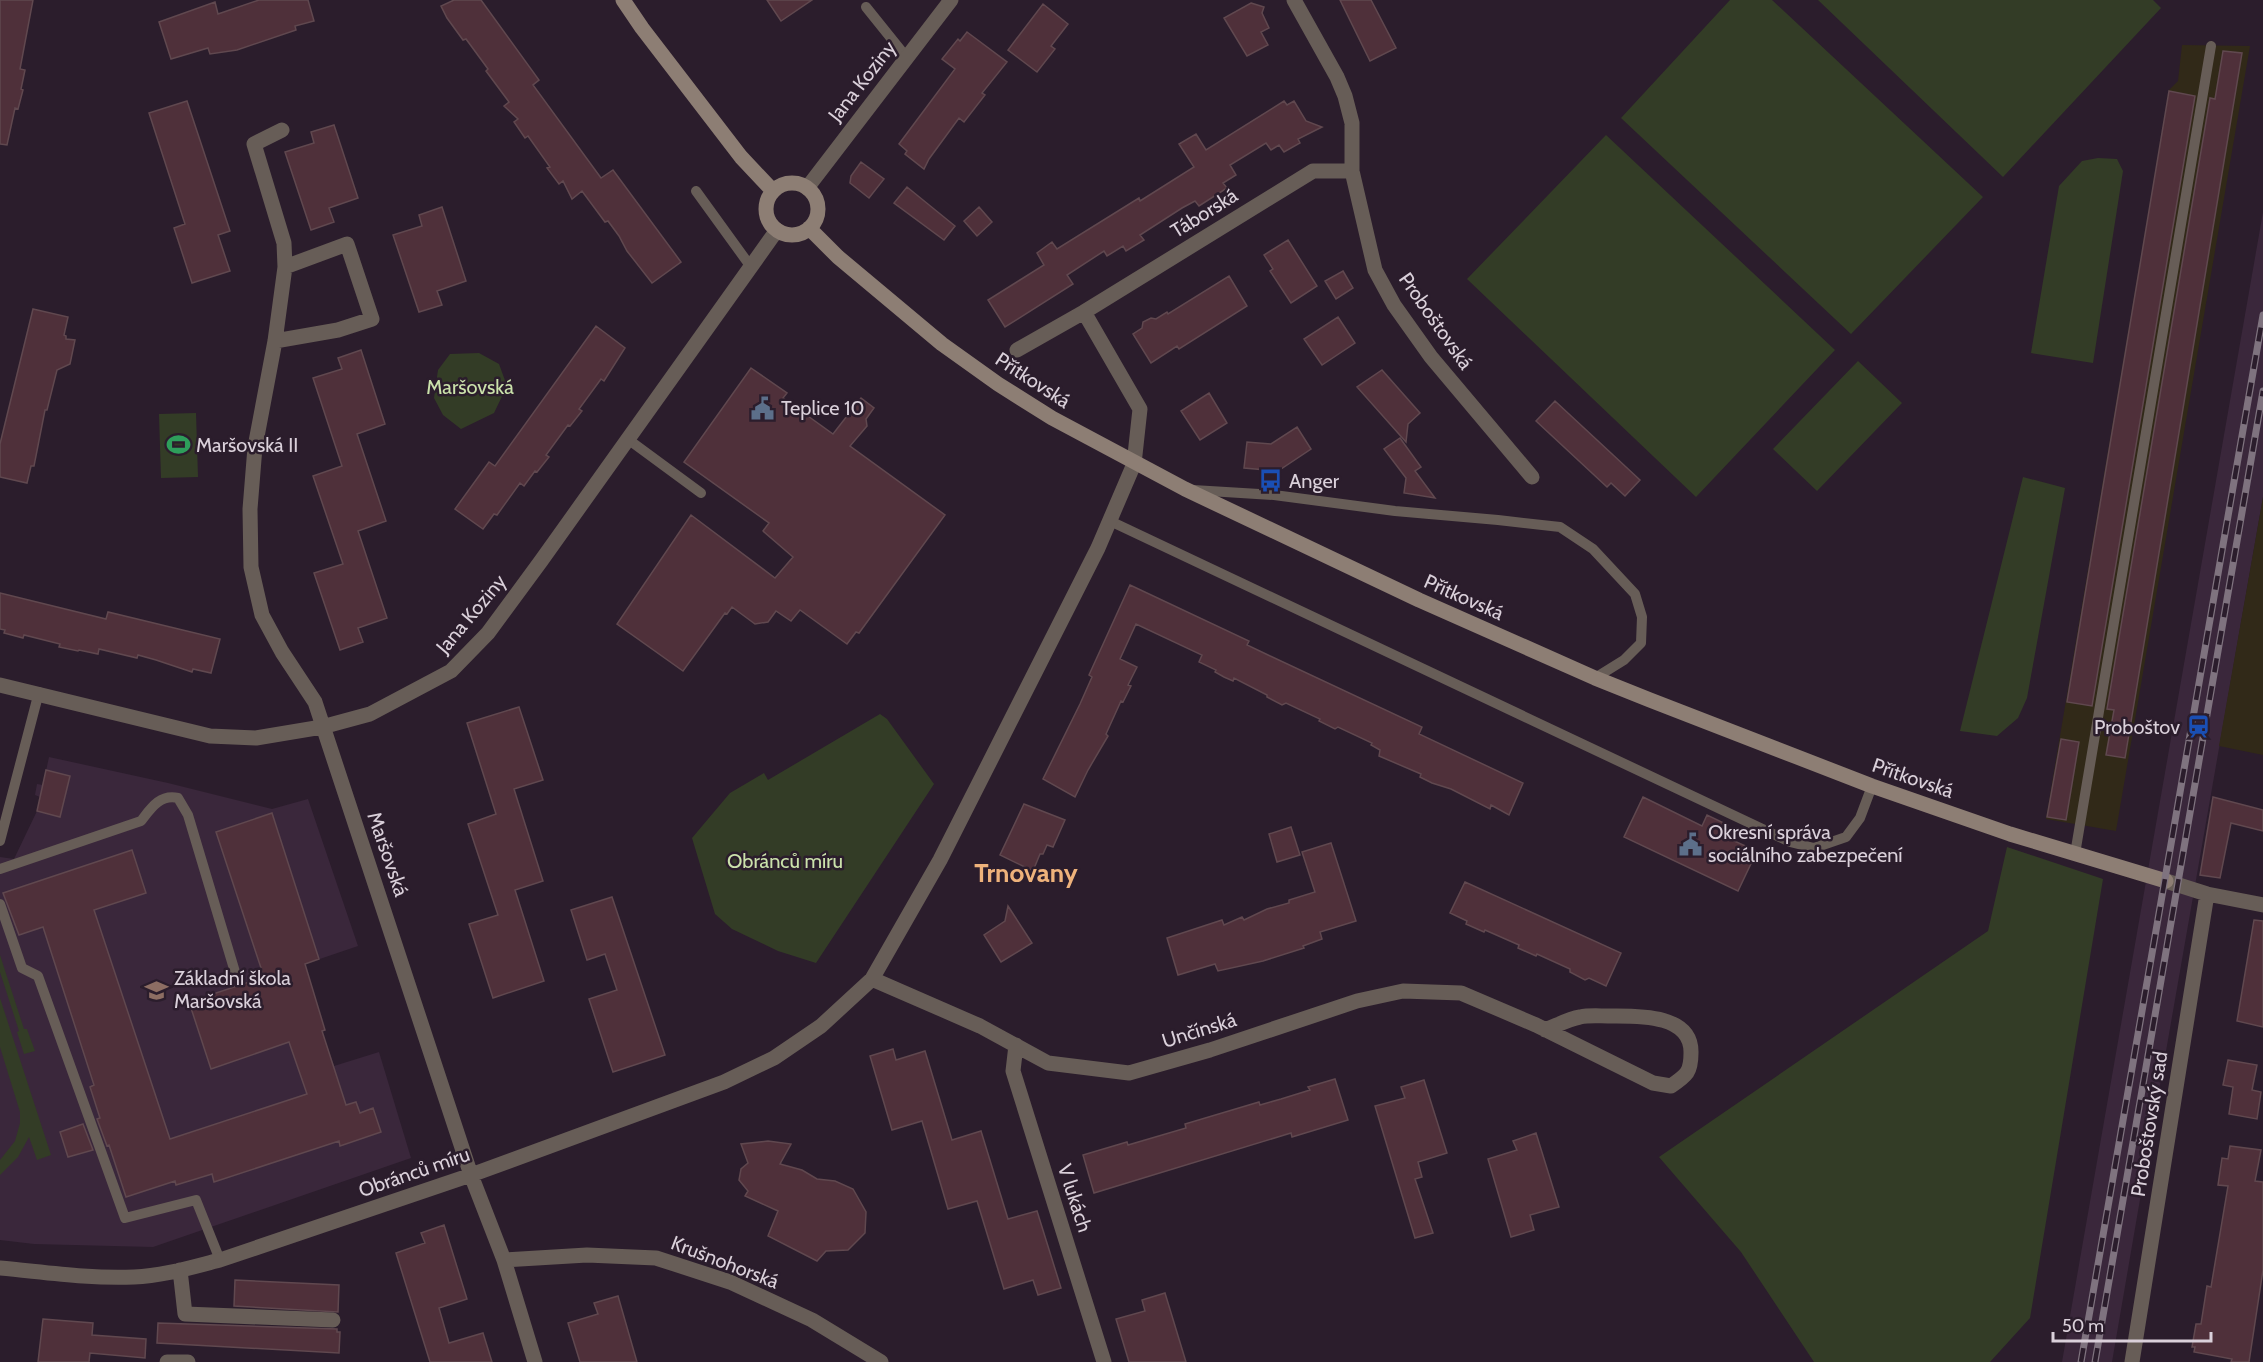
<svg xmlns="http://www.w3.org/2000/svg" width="2263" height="1362" viewBox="0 0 2263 1362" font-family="Cabin,sans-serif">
<rect width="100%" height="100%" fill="#2b1d2c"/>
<path fill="#3a273b" d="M2263,212V497L2138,1211L2112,1362H2062Z
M49,757L168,783L272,809L308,799L358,946L305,964L325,1030L322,1031L334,1066L379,1052L411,1158L153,1247L34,1244L0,1240V857L14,859L37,811L40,797L35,795L37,784L43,785Z"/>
<path fill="#312918" d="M2182,45L2250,46L2116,831L2046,819L2169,90L2178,81Z
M2263,497V755L2219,746Z"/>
<path fill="#333c26" d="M1730,0H1772L1983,197L1851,334L1621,118Z
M1818,0H2153L2161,8L2003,177Z
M1606,135L1835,350L1696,497L1467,279Z
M2098,158L2117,159L2123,171L2093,363L2031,353L2059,186L2082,161Z
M479,353L499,364L507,386L494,413L461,429L443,415L434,398L438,370L450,354Z
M1858,361L1902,403L1817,491L1773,449Z
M196,413L198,477L161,478L159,414Z
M2023,477L2065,488L2027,698L2018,718L1997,736L1960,731Z
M880,714L887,719L934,784L816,963L778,951L732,929L715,914L692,838L730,793L764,773L768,780Z
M2007,847L2103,879L2030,1318L1990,1362H1814L1741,1252L1659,1157L1988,931Z
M0,955L24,1029H27L35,1051L24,1054L17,1032L19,1031L0,972Z
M0,998L51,1155L37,1160L29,1137L18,1157L0,1175V1160L15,1141L20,1123V1112L0,1047Z"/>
<path fill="#4f303a" stroke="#60484f" stroke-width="1.5" d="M0,0H33L20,69L25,70L21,89L23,90L18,109L15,108L7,145L0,144Z
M259,0H308L314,21L295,26L296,30L237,50L210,54L208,48L171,59L159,22L215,2L218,14Z
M454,0H481L539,80L533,85L601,178L613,170L681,262L652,283L627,251L619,236L608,221L605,222L582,191L572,199L563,181L559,184L547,168L550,167L528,136L525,138L514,122L518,119L504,106L509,102L486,71L488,69L466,39L463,40L447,18L441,6Z
M767,0H812L781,21Z
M1340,0H1371L1396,48L1370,61Z
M1251,3L1264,7L1262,13L1269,28L1261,32L1268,45L1247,56L1224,18Z
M1043,4L1068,24L1051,46L1055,49L1037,72L1008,50Z
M967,32L1007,62L982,93L985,95L964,122L959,118L929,159L924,169L905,154L907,151L899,144L955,69L942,59L958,39L960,41Z
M2223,51L2242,53L2125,758L2106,755L2114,710L2107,709L2210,98L2215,99Z
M2169,91L2195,96L2092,706L2067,702Z
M187,101L230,231L218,235L230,271L192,283L174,228L185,224L149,113Z
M1284,101L1287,105L1294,101L1306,121L1322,127L1298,139L1300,143L1284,152L1279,145L1271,150L1266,143L1230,165L1236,175L1223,183L1227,188L1199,206L1195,201L1182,208L1140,235L1144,240L1126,251L1123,246L1107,256L1104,251L1067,275L1073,284L1005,327L988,300L1044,265L1037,253L1052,242L1057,249L1139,198L1140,201L1194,167L1179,144L1196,134L1206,150Z
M334,125L358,198L329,208L334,222L311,230L285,152L314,143L311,132Z
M861,162L884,179L869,198L850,183L851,176Z
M907,187L955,226L944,240L894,203Z
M442,207L466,281L437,291L442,305L419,312L393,235L422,226L419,215Z
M979,207L992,222L977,236L964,221Z
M1288,240L1317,286L1291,303L1270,271L1273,269L1264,255Z
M1343,271L1353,288L1336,299L1325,281Z
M1229,276L1247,306L1179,349L1177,346L1151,363L1133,334L1142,328L1143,322L1151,318L1156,319L1167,312L1168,314Z
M33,309L68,317L64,335L66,336V339L75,340L70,364L57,370L47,410H45L34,466H31L27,483L0,477V444Z
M1338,317L1355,343L1322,365L1304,339Z
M596,326L625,348L604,381L601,379L579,409L582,411L570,426L568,425L546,455L549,457L537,472L535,471L524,486L520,483L497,515L494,514L483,529L455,509L489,462L495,466Z
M361,350L385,424L357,434L386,521L358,531L387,618L358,628L363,642L340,650L314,573L343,564L313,476L342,466L313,378L342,369L338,358Z
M751,368L787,393L783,398L833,434L861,398L874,408L866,419L867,426L850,446L945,515L859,633L856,632L847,644L800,610L791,621L776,611L768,622L755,624L732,607L727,614L725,613L683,671L617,624L691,515L775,578L793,557L763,531L769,523L684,462Z
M1382,370L1420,413L1408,424L1406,442L1357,387Z
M1209,393L1227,423L1200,440L1181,411Z
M1555,401L1640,480L1625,496L1611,483L1607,487L1536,421Z
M1297,427L1311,449L1278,471L1244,468L1247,442L1271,444Z
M1400,438L1421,467L1415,471L1435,498L1404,493L1406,478L1384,449Z
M1130,585L1249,641L1247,645L1266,654L1422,727L1419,734L1523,783L1509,815L1491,805L1490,809L1451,789L1432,783L1420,777L1421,774L1379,756L1380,750L1371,745L1372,743L1338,727L1335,729L1319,721L1320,719L1286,703L1282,705L1267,697V695L1234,678L1233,681L1224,677L1215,672L1216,670L1199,662L1202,655L1136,624L1120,659L1137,667L1128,685L1131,686L1123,702L1121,701L1106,734L1108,736L1088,770L1075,797L1043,779L1080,704L1092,677L1089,675Z
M0,593L106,619L108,612L220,639L211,673L193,669L192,672L156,660L138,655L137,658L99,649L98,654L79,650L78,651L59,647L60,644L24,635L23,638L4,633L5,630L0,629Z
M519,707L543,780L514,789L543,881L515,890L544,981L493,998L469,924L498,915L468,824L496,814L467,723Z
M2061,739L2079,742L2066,820L2047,817Z
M46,770L70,776L60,817L37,811Z
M1643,797L1702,826L1707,815L1728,825L1723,836L1757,851L1738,891L1624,837Z
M2213,797L2263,810V831L2231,823L2220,878L2200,875Z
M1024,804L1065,820L1053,847L1047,845L1043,854H1040L1033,871L1000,855Z
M272,813L319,959L305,964L325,1030L322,1031L346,1105L356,1102L360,1113L373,1108L381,1132L340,1146L339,1141L214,1182L212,1174L176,1185L175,1181L126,1197L109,1145L107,1146L97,1119L100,1118L90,1087L94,1085L43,927L19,935L3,893L132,850L146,893L94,910L170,1139L307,1094L289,1042L211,1069L189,1002L264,977L216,832Z
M1291,827L1300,855L1277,862L1269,834Z
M1331,843L1356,921L1320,932L1322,939L1303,946L1304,948L1263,961L1218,971L1215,964L1178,975L1167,938L1222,920L1224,925L1242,917L1244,920L1267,909L1289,903V900L1315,892L1302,852Z
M1465,882L1621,953L1606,986L1589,978L1585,980L1570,972V969L1537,954L1536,956L1518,948L1519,945L1485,930L1484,932L1466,924L1467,921L1450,913Z
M612,897L665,1055L613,1072L589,999L617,990L605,954L587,960L571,910Z
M1008,906L1032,943L1001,962L984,935L1005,921Z
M2254,920L2263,921V1027L2237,1021Z
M893,1049L896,1060L925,1051L952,1140L981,1131L1008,1219L1037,1211L1061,1288L1038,1295L1033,1280L1004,1289L977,1201L948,1209L922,1121L892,1130L870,1056Z
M2228,1060L2257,1065L2252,1090L2261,1092L2257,1119L2229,1114L2233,1087L2223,1085Z
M1335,1079L1348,1120L1292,1137L1291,1133L1094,1193L1083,1155L1127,1142L1128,1145L1186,1128L1185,1124L1259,1102L1260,1105L1281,1099L1310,1090L1308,1087Z
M1424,1080L1447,1153L1418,1162L1422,1177L1415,1179L1433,1233L1415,1238L1375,1106L1405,1098L1401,1087Z
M83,1124L93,1150L68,1157L60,1132Z
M1536,1133L1559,1207L1530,1215L1534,1230L1511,1237L1488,1159L1517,1150L1513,1141Z
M768,1141L791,1144L780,1164L802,1170L817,1179L835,1181L853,1189L866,1212L865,1233L848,1250L826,1251L817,1261L768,1236L778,1211L745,1196L748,1191L739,1180L741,1169L748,1163L741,1144Z
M2230,1146L2261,1150L2255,1181L2263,1182V1270L2249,1362H2231L2232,1359L2194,1352L2195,1347H2192L2196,1324H2201L2207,1286L2211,1287L2228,1186L2218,1185L2222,1158L2228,1159Z
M444,1225L467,1299L439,1308L449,1343L483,1333L492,1362H430L396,1253L425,1243L421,1233Z
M235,1280L339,1285L338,1312L234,1306Z
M1165,1293L1186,1362H1129L1116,1319L1145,1311L1142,1300Z
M618,1296L637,1362H580L568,1323L598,1314L594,1303Z
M43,1319L93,1323L92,1335L146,1339L145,1358L90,1353L89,1362H38Z
M158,1323L337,1329V1332H340L339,1353L157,1343Z"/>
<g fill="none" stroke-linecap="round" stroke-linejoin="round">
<path stroke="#675d57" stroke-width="10" d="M866,7L907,58
M696,191L751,267
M629,440L701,493
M1193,490L1274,495L1395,511L1498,520L1560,527L1593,549L1635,594L1642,617L1641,643L1624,660L1595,678
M1110,521L1790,842L1814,848L1846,837L1860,818L1872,786
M0,841L39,692
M2075,854L2211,46
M0,869L141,821C151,808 160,794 178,798L188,815L235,972
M0,904L22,968L38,976L125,1218L196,1200L220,1260"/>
<path stroke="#675d57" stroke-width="15" d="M1294,0L1337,77L1345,96L1352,123V171L1375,270L1394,305L1431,357L1532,477
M282,130L254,144L284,243L285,267L275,341L255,447L250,509L251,567L262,615L282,652L315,702L471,1175L504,1260L535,1362
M807,188L951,0
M275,341L338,330L372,319L347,244L285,267
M1017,350L1084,312
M0,685L210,736L256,738L322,727L370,714L451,671L488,633L541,561L777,230
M2166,881L2207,894L2263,905
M872,979L980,1026L1048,1063L1129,1073L1210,1050L1357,1001L1403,991L1461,993L1536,1025L1653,1083L1671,1086C1687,1075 1691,1072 1691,1053C1692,1013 1635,1016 1608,1016C1599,1016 1589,1015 1580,1017C1568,1019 1556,1026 1545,1030
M1016,1045L1013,1071L1104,1362
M504,1260L587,1255L656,1258L730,1282L812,1320L881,1362
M0,1268C44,1272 89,1279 134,1277C163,1276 192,1267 220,1260L471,1175L724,1082L774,1058L821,1026L872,979L940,860L1098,548L1134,464L1140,409L1084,312L1313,171H1352
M180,1270L185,1314L333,1320
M167,1362H188
M2132,1362L2207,894"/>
<path stroke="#8d7e74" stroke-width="15" d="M623,0L642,28L741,157L773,191
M766 209a26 26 0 1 1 52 0a26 26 0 1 1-52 0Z
M809,228L838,257L942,344L998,384L1052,418L1185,489L1419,600L1595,678L1650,700L1872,786L2010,834L2166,881"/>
<defs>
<path id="rail" d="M2081,1362L2263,315
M2095,1362L2263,391"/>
</defs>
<use href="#rail" stroke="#7f737f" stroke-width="7"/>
<use href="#rail" stroke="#2b1d2c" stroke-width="4.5" stroke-dasharray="14" stroke-linecap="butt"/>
</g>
<defs>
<symbol id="civic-bare" viewBox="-9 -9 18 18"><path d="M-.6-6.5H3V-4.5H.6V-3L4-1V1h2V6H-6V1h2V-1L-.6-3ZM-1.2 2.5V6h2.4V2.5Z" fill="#5c6f8a" stroke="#2b1d2c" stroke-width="2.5" paint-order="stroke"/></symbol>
<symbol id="stadium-bare" viewBox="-9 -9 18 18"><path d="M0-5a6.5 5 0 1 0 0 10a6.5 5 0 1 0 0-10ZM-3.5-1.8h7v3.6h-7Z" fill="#2e9e5b" stroke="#2b1d2c" stroke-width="2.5" paint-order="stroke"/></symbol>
<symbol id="bus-bare" viewBox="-9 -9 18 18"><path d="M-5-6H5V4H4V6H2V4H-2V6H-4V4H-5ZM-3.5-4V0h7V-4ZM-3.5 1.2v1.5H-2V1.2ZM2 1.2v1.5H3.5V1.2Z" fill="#1a4fb4" stroke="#2b1d2c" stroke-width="2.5" paint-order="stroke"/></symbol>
<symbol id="station-bare" viewBox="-9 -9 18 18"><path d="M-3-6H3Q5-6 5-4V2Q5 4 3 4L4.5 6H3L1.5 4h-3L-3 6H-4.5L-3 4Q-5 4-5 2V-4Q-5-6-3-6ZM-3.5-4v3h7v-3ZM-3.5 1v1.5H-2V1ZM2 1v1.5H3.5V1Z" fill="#1a4fb4" stroke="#2b1d2c" stroke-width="2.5" paint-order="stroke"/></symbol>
<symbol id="school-bare" viewBox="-9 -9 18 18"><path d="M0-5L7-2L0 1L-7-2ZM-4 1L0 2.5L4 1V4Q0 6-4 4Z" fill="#8d6e63" stroke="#2b1d2c" stroke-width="2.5" paint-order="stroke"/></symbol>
</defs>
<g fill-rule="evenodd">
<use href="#civic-bare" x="746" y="392" width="33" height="33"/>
<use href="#stadium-bare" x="162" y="428" width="33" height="33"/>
<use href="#bus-bare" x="1254" y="464" width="33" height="33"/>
<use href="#station-bare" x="2182" y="710" width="33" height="33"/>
<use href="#civic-bare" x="1674" y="828" width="33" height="33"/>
<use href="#school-bare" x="140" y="974" width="33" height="33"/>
</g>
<g text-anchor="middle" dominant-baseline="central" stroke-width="5" stroke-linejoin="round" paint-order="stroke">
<g font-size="20" fill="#dad0da" stroke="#2b1d2c">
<text transform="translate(862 81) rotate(-52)">Jana Koziny</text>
<text transform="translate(1204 213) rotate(-32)">Táborská</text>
<text transform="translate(1436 321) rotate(55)">Proboštovská</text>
<text transform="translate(1033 380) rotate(33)">Přítkovská</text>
<text transform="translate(1464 597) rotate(24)">Přítkovská</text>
<text transform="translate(471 614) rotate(-50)">Jana Koziny</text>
<text transform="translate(1913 778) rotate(19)">Přítkovská</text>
<text transform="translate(388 854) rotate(71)">Maršovská</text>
<text transform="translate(1199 1030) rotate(-17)">Unčínská</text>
<text transform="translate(2149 1124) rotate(-81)">Proboštovský sad</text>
<text transform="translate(414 1172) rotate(-19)">Obránců míru</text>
<text transform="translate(1075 1198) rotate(72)">V lukách</text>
<text transform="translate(725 1262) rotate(21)">Krušnohorská</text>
</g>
<g font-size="20" fill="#cbe2ab" stroke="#2b1d2c">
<text x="470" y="387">Maršovská</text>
<text x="785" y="861">Obránců míru</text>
</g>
<g font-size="20" fill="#dad0da" stroke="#2b1d2c" text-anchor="start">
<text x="781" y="408">Teplice 10</text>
<text x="196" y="445">Maršovská II</text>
<text x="1289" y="481">Anger</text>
<text x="2180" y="727" text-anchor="end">Proboštov</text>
<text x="1708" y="832">Okresní správa<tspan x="1708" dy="23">sociálního zabezpečení</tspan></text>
<text x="174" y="978">Základní škola<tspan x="174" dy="23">Maršovská</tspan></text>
</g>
<g font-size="26" font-weight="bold" fill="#eeb27b" stroke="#2b1d2c">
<text x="1026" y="873">Trnovany</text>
</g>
</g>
<path d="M2053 1332v9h158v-9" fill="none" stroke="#dad0da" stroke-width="3"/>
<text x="2062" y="1332" font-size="18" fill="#dad0da" stroke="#2b1d2c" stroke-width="4.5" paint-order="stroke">50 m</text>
</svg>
